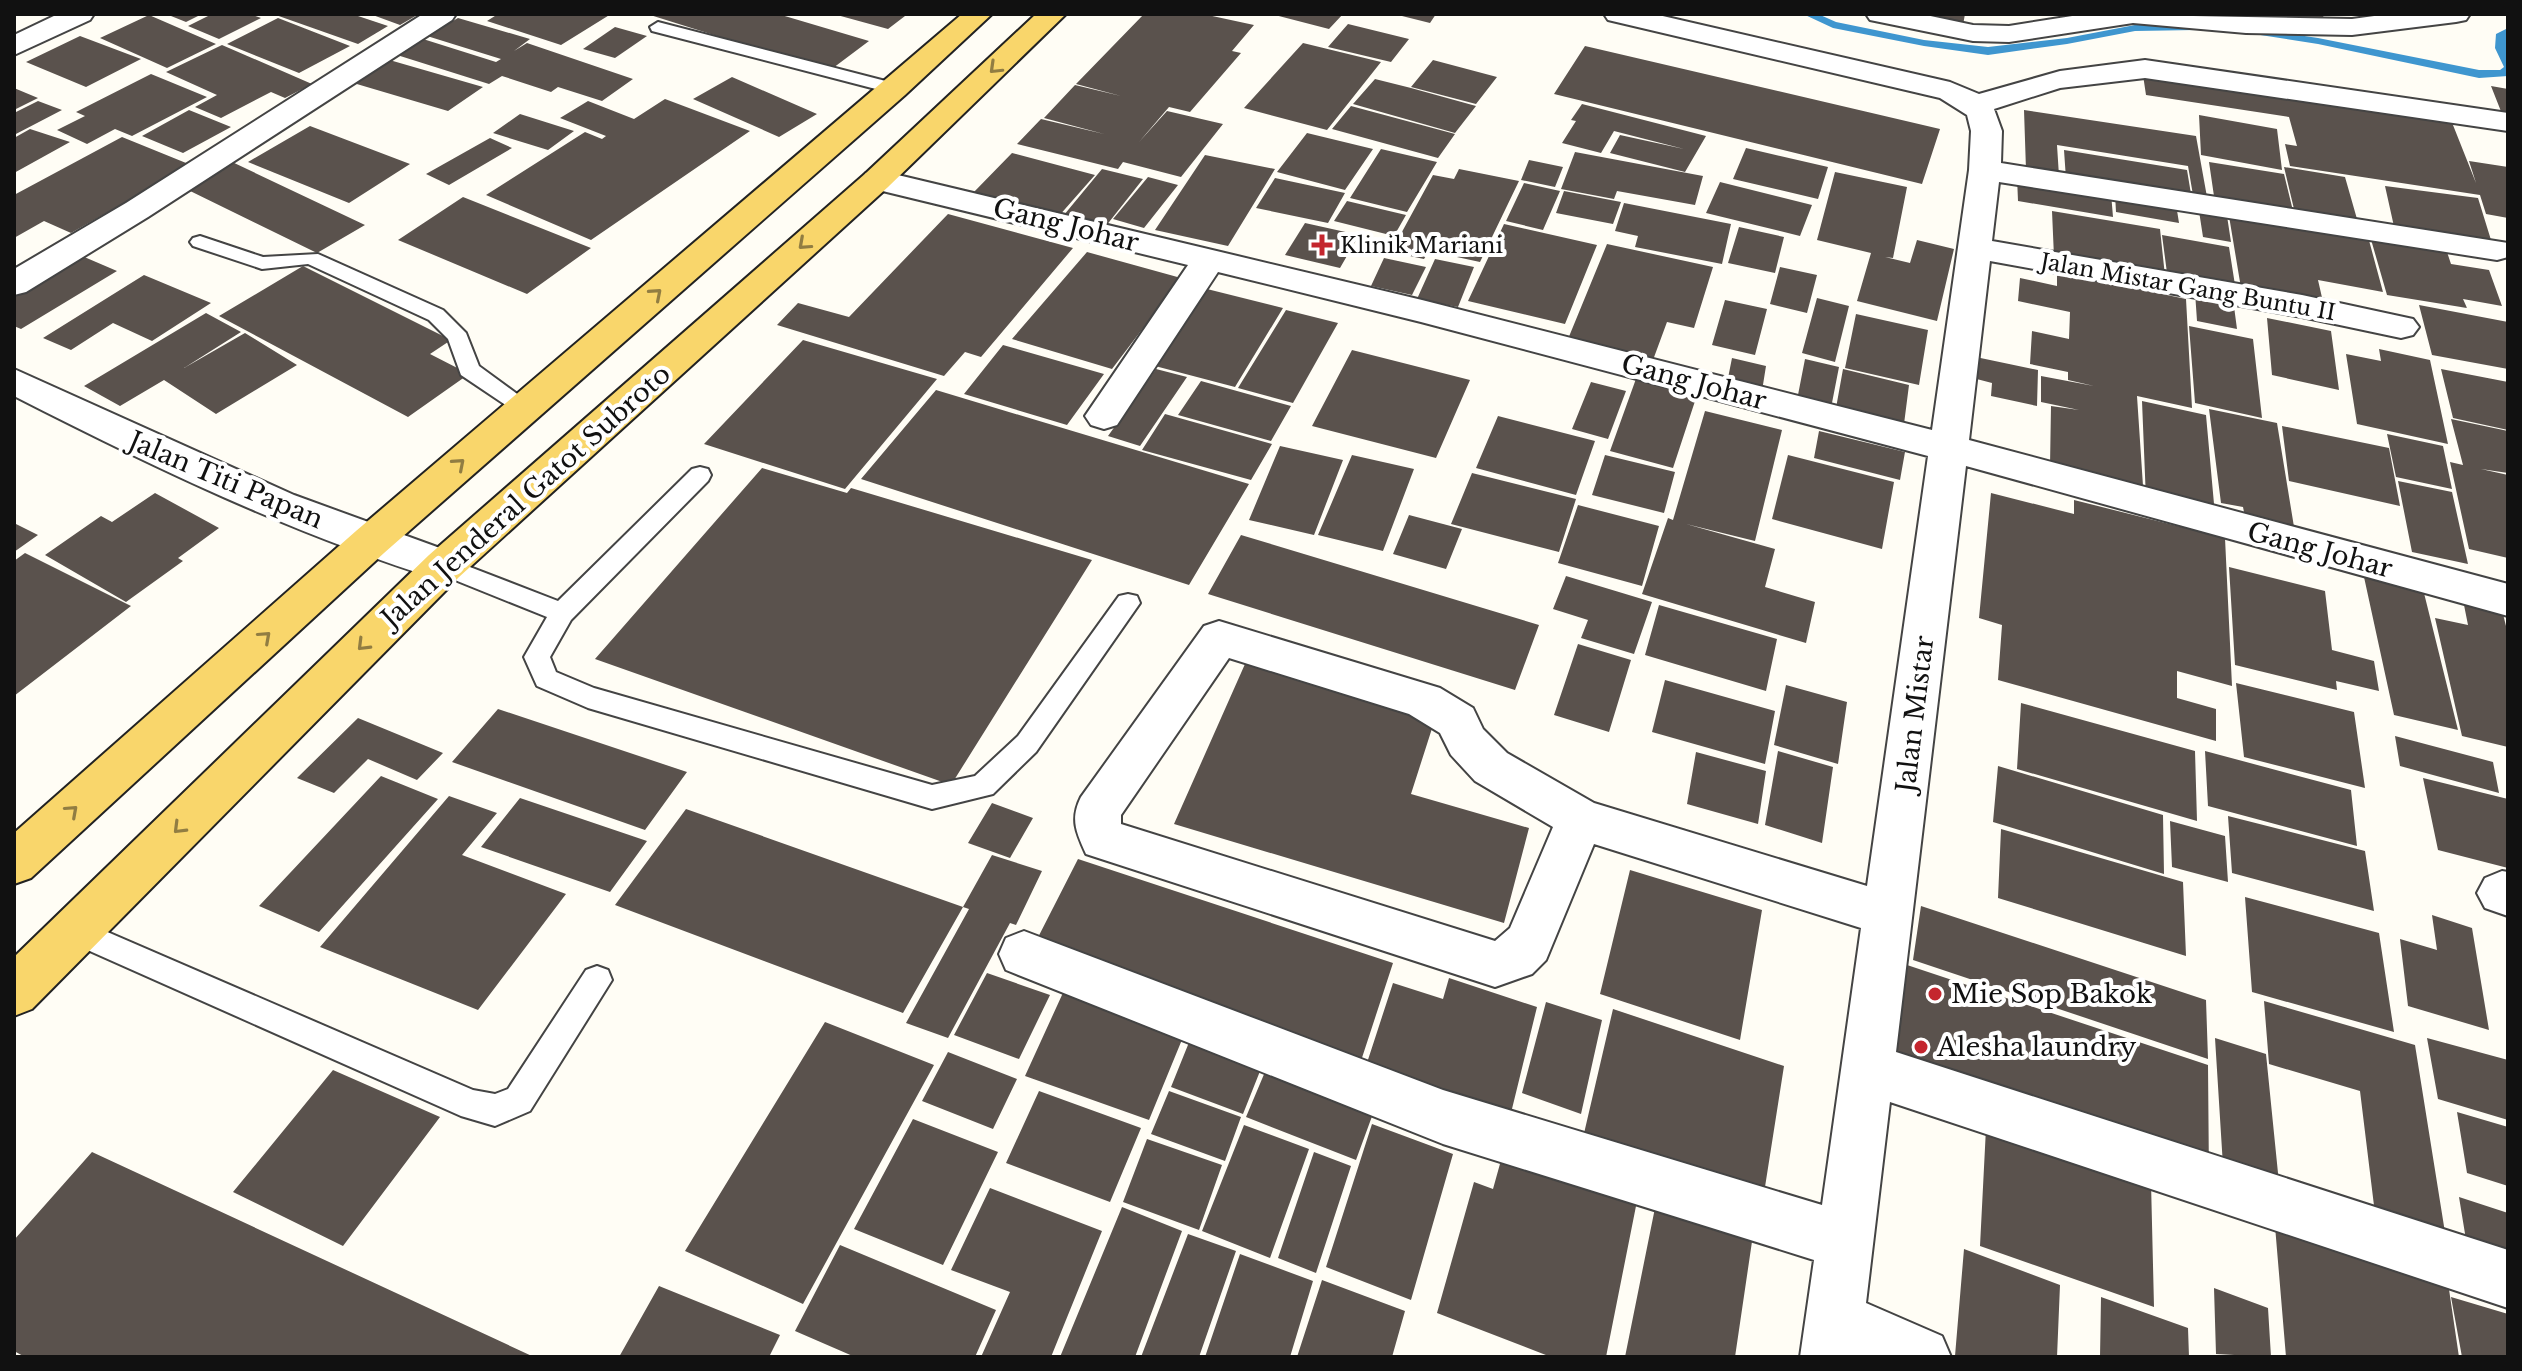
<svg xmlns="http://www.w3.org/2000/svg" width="2522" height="1371" viewBox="0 0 2522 1371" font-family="'Libre Baskerville',serif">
<rect width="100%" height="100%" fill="#fffdf5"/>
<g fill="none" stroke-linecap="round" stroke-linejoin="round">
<path fill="#3f96cf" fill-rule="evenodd" d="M1803,14H1818L1836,22L1924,40L1988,47L2067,38L2135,25L2196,24L2202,27L2196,30L2135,31L2067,44L1988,55L1924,46L1833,28Z
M2245,27L2318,38L2479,70H2500L2504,67L2495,48L2496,34L2508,28V76L2479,78L2318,44L2241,32L2239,30Z"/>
</g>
<path fill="#5a524d" d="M166,14H202L186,22Z
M212,14H250L261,18L219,39L188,26Z
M273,14H352L388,26L358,44Z
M370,14H419L400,25Z
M498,14H611L561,45L487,21Z
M647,14H778L869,41L829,71Z
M898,14L905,16L888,29L837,15Z
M1144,14H1203L1254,25L1232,51L1241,53L1190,112L1169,107L1139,142L1167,111L1223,124L1181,177L1123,162L1118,169L1017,144L1041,119L1104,134L1044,118L1075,85L1121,96L1076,84Z
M1271,14H1343L1329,29Z
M1394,14H1436L1430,23Z
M1910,14H1965L1963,25Z
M2288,14L2323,15L2325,25L2288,19Z
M149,15L216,44L167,68L100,38Z
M278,18L350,46L299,73L227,44Z
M458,18L530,39L514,51L527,43L633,79L602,101L558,87L551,92L502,76L489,84L397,55L423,39L496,62L501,59L427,36Z
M1348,24L1409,39L1391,62L1328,47Z
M615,27L647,36L615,58L583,49Z
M80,36L141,59L86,87L26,62Z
M1303,43L1381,62L1327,130L1244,108Z
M222,45L312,84L285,98L271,92L221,118L195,107L217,95L166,72Z
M1585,46L1940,129L1922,184L1554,94Z
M386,59L483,87L448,111L350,82Z
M1433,60L1497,77L1476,104L1411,87Z
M151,74L207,97L132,136L115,129L87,144L57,130L85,116L76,112Z
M2143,75L2451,120L2476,183L2469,161L2508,167V218L2486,214L2480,195L2290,166L2285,144L2297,146L2289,117L2146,95Z
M732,77L817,114L779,137L693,99Z
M1375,79L1411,88L1476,106L1455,133L1353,104Z
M2491,86L2508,89V120L2504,119Z
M14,88L38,98L14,110Z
M665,99L750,131L591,240L486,195L585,132L602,139L606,136L560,118L588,101L634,119Z
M38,101L62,110L14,135V113Z
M1582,104L1706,136L1685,172L1610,153L1620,135L1684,149L1614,131L1601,153L1562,143L1576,121L1571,120Z
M1351,106L1455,134L1438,158L1332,129Z
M189,110L231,127L183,153L142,136Z
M2024,110L2196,136L2207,197L2193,195L2188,166L2057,145L2059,176L2026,170Z
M520,114L574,131L548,150L493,133Z
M2199,115L2277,129L2282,170L2201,155Z
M310,126L410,164L349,203L248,162Z
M30,129L70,142L14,173V138Z
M1307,133L1373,149L1345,190L1277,172Z
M122,137L191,165L71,233L44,221L14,238V195Z
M490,138L512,148L449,185L426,174Z
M1746,148L1828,167L1818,199L1733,179Z
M1381,149L1437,162L1407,212L1350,198Z
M2064,150L2187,170L2192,200L2066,179Z
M1575,152L1703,176L1695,205L1617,191L1614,199L1561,189Z
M1012,153L1095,175L1058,217L973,193Z
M1205,155L1275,169L1228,246L1155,230Z
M1529,160L1563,167L1555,187L1521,180Z
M230,161L365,225L317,253L182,187Z
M2209,162L2284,174L2294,215L2215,203Z
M2284,167L2345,177L2357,219L2294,209Z
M1102,169L1143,179L1102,231L1059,221Z
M1459,169L1519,181L1480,262L1429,251L1424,259L1391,252L1433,175L1454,179Z
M1835,172L1907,187L1893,258L1885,257L1910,263L1917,240L1954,249L1937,321L1857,301L1871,253L1817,240Z
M1148,177L1178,185L1144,228L1113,219Z
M2017,177L2111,193L2113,217L2018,201Z
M1275,178L1345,193L1328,223L1256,208Z
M1720,182L1812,205L1800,236L1706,213Z
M1524,183L1560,191L1543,230L1506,221Z
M2385,186L2478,198L2491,240L2447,232L2449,241L2395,231Z
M1564,191L1621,202L1613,224L1556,213Z
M2115,194L2176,204L2179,223L2116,212Z
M463,197L591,248L527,294L398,240Z
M1347,201L1406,215L1394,236L1334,221Z
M1624,203L1731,224L1722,264L1635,247L1638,236L1615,231Z
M2052,211L2160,229L2165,276L2054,257Z
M2199,211L2227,216L2231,242L2203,237Z
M948,214L1073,248L981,357L965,352L944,376L777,325L798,303L849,317Z
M2229,216L2367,233L2383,292L2318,280L2323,302L2241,288Z
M1305,223L1359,235L1340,268L1285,255Z
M1504,224L1597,245L1565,324L1468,301Z
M1739,227L1784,237L1775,273L1728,263Z
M2162,235L2229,247L2235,285L2167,273Z
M2370,236L2446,249L2451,264L2489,270L2502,306L2463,299L2467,308L2387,295Z
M1607,244L1713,267L1694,328L1667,322L1653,360L1568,339Z
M1087,252L1181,278L1112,369L1012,339Z
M82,256L117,271L21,329L14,326V296Z
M1384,258L1426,267L1412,295L1371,286Z
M1435,259L1474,267L1458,307L1417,299Z
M303,266L451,340L430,354L469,374L408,417L219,316Z
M1780,267L1817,275L1807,313L1770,304Z
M2057,272L2186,299L2192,408L2137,396L2143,486L2050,466L2051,406L2079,410L2041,402V376L2094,386L2068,380V372L2030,364L2032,331L2069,339L2070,312L2018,301L2020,278L2057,286Z
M144,275L211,303L152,341L113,323L71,350L43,338Z
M1207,289L1283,308L1235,387L1155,366Z
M2195,292L2233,299L2237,329L2197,321Z
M1817,298L1849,306L1835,362L1802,353Z
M1725,300L1767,309L1755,355L1712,345Z
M2419,305L2508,322V369L2432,355Z
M1286,310L1338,323L1293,403L1238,388Z
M206,313L241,332L184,368L245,333L297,365L216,414L164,380L120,406L84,386Z
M1856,314L1928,330L1919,385L1845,368Z
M2267,318L2331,331L2339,390L2272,375Z
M2189,326L2253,339L2262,418L2195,403Z
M803,340L937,379L845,489L704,444Z
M1003,345L1104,374L1067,425L964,394Z
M2379,349L2430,360L2448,444L2357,424L2346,354L2381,361Z
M1352,350L1470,380L1436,458L1312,426Z
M1971,356L2038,370L2037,406L1991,396L1992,383L1969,377Z
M1732,358L1766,366L1762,391L1727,383Z
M1805,359L1839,367L1831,408L1797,400Z
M1156,369L1187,377L1140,446L1108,436Z
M1843,369L1909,385L1904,424L1836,408Z
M2441,369L2508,382V430L2453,418Z
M1637,376L1698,392L1673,468L1610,451Z
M1201,381L1291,406L1271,441L1178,415Z
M1591,382L1626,391L1608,439L1572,429Z
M936,390L1249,484L1189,585L861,479Z
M2142,401L2206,415L2215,515L2146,500Z
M2209,409L2277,423L2295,533L2246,522L2243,507L2221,503Z
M1705,411L1782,430L1755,541L1686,524L1775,549L1765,587L1815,602L1806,643L1642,594L1668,518L1673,520Z
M1165,414L1272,444L1251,480L1142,450Z
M1498,416L1595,441L1576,495L1476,468Z
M2451,419L2508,431V473L2481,469L2508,475V558L2469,549L2450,462L2463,465Z
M2282,426L2389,448L2400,506L2289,481Z
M1819,431L1905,452L1900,480L1814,458Z
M2387,434L2443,446L2452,489L2396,477Z
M1280,446L1343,460L1314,535L1249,520Z
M1352,455L1414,469L1383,551L1318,535Z
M1605,455L1675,472L1664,513L1592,495Z
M1788,455L1894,482L1882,549L1772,519Z
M762,468L847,493L851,488L1092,560L951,785L595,659Z
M1472,473L1576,499L1559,552L1451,524Z
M2398,481L2452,492L2468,564L2412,552Z
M155,493L219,528L178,558L183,561L126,602L45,555L101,516L112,522Z
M1991,493L2074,514V500L2225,538L2232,686L2177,671V698L2216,709V741L1998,680L2002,625L1979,618Z
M1578,505L1659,526L1642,586L1558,563Z
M1409,515L1462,529L1446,569L1393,554Z
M14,523L38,535L14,552Z
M1241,535L1539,625L1515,690L1208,594Z
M25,553L131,606L14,696V561Z
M2229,567L2325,591L2332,650L2374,661L2379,691L2336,681L2337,690L2235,665Z
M1566,576L1652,602L1634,654L1581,638L1588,620L1553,609Z
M2364,577L2423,589L2458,730L2394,715Z
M1659,605L1777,639L1766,691L1645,655Z
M2464,605L2503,614L2508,634V747L2462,736L2435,618L2468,625Z
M1578,644L1631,660L1609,732L1554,715Z
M1245,664L1436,716L1411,794L1529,828L1504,923L1174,824Z
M1665,680L1775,711L1765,764L1652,732Z
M2236,683L2354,712L2365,788L2244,757Z
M1786,685L1847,702L1838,764L1774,745Z
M2021,703L2195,751L2197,821L2017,769Z
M498,709L687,772L645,830L452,762Z
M358,718L443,753L417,780L368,759L334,793L297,778Z
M2395,736L2493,762L2499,793L2400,766Z
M1778,751L1833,767L1822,843L1765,825Z
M2205,751L2351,790L2357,846L2208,806Z
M1696,752L1766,771L1758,824L1687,804Z
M1998,766L2163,815L2164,874L1993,822Z
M381,776L438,799L319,932L259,906Z
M2423,778L2508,799V868L2438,850Z
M449,796L497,813L462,855L566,894L478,1010L320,947Z
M520,798L647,841L610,892L481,847Z
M992,803L1033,818L1010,858L968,843Z
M686,809L963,907L903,1013L615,905Z
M2228,816L2365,851L2374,911L2232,873Z
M2170,821L2225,836L2228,882L2172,867Z
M2001,829L2183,882L2186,956L1998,898Z
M992,855L1042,871L1016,925L1010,923L948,1038L906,1023L969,909L963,907Z
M1078,859L1393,963L1358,1070L1029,955Z
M1630,870L1762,910L1740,1040L1600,994Z
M2245,897L2379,933L2394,1032L2252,992Z
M1921,906L2206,1000L2208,1059L1913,960Z
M2432,915L2472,928L2489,1030L2408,1006L2400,939L2437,950Z
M1904,964L2208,1065L2209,1180L1888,1068Z
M987,973L1050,995L1019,1059L954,1035Z
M1449,978L1537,1007L1510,1117L1365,1069L1393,983L1443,999Z
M1067,984L1188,1025L1149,1120L1025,1076Z
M2264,1001L2415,1045L2447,1245L2376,1222L2360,1091L2269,1064Z
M1546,1002L1602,1020L1581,1114L1522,1093Z
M1613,1009L1784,1066L1762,1206L1582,1142Z
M825,1022L934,1065L803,1304L685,1251Z
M1196,1025L1268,1051L1243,1114L1171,1087Z
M2215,1038L2266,1054L2279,1183L2223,1166Z
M2427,1038L2508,1060V1120L2438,1099Z
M948,1052L1017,1079L993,1129L922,1101Z
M1270,1060L1378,1100L1356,1160L1246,1117Z
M333,1070L440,1117L343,1246L233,1192Z
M1039,1091L1141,1128L1110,1202L1006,1163Z
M1169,1091L1241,1117L1225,1161L1151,1134Z
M2457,1112L2508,1127V1186L2467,1173Z
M913,1119L998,1152L943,1265L854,1229Z
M1372,1124L1453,1154L1411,1300L1326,1267Z
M1244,1125L1309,1149L1270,1258L1202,1231Z
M1986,1128L2151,1182L2154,1307L1980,1246Z
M1147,1139L1222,1165L1199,1230L1123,1202Z
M92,1152L534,1357H25L14,1351V1240Z
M1314,1152L1351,1166L1316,1273L1278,1258Z
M1503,1153L1637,1201L1606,1357H1551L1437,1313L1474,1182L1493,1189Z
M990,1188L1102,1231L1051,1357H981L1010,1292L951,1270Z
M1658,1193L1754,1228L1735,1357H1625Z
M2459,1197L2508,1213V1265L2468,1252Z
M1122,1207L1182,1231L1135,1357H1060Z
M2274,1214L2446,1269L2459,1357H2286Z
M1188,1234L1236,1251L1199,1357H1141Z
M840,1245L996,1310L975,1357H855L795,1331Z
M1964,1249L2060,1285L2057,1357L1955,1356Z
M1240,1254L1313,1281L1290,1357H1205Z
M1322,1280L1405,1311L1392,1357H1297Z
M659,1286L780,1335L769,1357H619Z
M2214,1288L2268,1308L2271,1357L2216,1354Z
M2101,1297L2188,1328L2189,1357H2100Z
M2451,1297L2508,1314V1357H2462Z"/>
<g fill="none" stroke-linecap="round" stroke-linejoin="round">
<defs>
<path id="lane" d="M658,22L901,85L904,89L895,94L652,31L650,27Z
M200,236L263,257L318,254L443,310L466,333L479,366L535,407L532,412H516L461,375L448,339L429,320L308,264L262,269L193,246L190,242L193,238Z
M700,467L708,469L711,475L708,481L571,620L550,657L556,672L594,688L932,785L975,776L1018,736L1119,596L1128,594L1137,596L1140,603L1036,752L993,794L932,809L588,708L537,686L524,657L547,617L435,572L432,566L435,560L444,557L558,601L692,469Z
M75,918L473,1090L495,1094L508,1089L586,970L597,966L608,970L612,980L530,1111L495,1126L461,1116L65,940L60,931L65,922Z"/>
<path id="street" d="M58,14H94L90,20L14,55V35Z
M423,14H456L452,20L148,217L26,292L14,295V269L126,203Z
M1604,14H1654L1950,82L1979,94L2060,71L2145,60L2508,113V131L2145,78L2060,88L1994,109L2002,131L2001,163L2508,243V257L2497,260L1999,182L1992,241L2302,295L2413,319L2419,327L2413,335L2401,338L2302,317L1990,261L1969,440L2508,584V616L1966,466L1896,1052L2508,1250V1308L1890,1102L1866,1303L1942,1336L1951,1357H1800L1814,1260L1443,1144L1006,970L999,954L1006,938L1024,931L1443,1090L1822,1205L1861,928L1594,844L1546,960L1532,974L1495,987L1086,854C1076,832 1070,819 1081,797L1204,626L1219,621L1440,688L1473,708L1483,729L1507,753L1594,803L1867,886L1928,456L1421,322L1218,272L1117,425L1104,429L1091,425L1085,416L1188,265L866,187L861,180L866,173L877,170L1422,300L1932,430L1969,170L1971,131L1967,115L1940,98L1608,20ZM1229,658L1409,714L1440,733L1451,755L1475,781L1553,827L1510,928L1495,941L1121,824V815Z
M1866,14H1921L1973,25L2009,26L2085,14L2352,19L2389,14H2470L2466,20L2456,22L2352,35L2246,33L2133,23L2009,42L1973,41L1870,20Z
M14,369L294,495L459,555L465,566L459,577L444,581C295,535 153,467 14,396Z
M2502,871L2508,872V916L2485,908L2477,893L2485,878Z"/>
<path id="primary" d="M962,14H992L905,95L384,553L31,878L14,884V833L356,531Z
M1036,14H1066L888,187L459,577L32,1009L14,1016V957L429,555L866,173Z"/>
</defs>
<use href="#lane" stroke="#444" stroke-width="4"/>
<use href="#street" stroke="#444" stroke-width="4"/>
<use href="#primary" stroke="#222" stroke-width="4"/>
<use href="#lane" fill="#fff" fill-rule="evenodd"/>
<use href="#street" fill="#fff" fill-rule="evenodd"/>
<use href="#primary" fill="#f9d66b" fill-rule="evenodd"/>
</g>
<defs><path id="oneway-chevron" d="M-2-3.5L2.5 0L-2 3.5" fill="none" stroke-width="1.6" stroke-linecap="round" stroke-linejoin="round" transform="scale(2)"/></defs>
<g stroke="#917d42">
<use href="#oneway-chevron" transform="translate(995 68) rotate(136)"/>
<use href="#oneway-chevron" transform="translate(804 244) rotate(138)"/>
<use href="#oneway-chevron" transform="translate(656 294) rotate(-41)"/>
<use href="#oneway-chevron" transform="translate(459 464) rotate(-41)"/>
<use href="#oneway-chevron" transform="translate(265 637) rotate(-42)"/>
<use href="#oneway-chevron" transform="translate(363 645) rotate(135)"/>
<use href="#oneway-chevron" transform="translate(72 811) rotate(-42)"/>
<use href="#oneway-chevron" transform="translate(179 828) rotate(135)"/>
</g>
<g fill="#c4262e" stroke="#fff" stroke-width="3">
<path d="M1318 233h8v8h8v8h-8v8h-8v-8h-8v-8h8z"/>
<circle cx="1935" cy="994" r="8"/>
<circle cx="1921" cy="1047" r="8"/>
</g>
<g text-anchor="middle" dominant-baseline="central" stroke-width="8" stroke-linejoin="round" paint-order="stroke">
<g font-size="22" fill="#111" stroke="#fff" text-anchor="start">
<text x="1340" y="245">Klinik Mariani</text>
</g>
<g font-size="22" fill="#111" stroke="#fff">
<text transform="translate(2188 287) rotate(10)">Jalan Mistar Gang Buntu II</text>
</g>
<g font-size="26" fill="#111" stroke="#fff">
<text transform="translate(1066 225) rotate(14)">Gang Johar</text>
<text transform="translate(1694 382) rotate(15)">Gang Johar</text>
<text transform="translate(226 480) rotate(23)">Jalan Titi Papan</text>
<text transform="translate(526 496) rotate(-42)">Jalan Jenderal Gatot Subroto</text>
<text transform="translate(2320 550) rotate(15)">Gang Johar</text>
<text transform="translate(1915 714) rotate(-83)">Jalan Mistar</text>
</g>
<g font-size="26" fill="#111" stroke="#fff" text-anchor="start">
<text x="1951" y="994">Mie Sop Bakok</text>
<text x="1937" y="1047">Alesha laundry</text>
</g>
</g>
<rect width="2522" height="1371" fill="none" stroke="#111111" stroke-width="32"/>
</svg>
